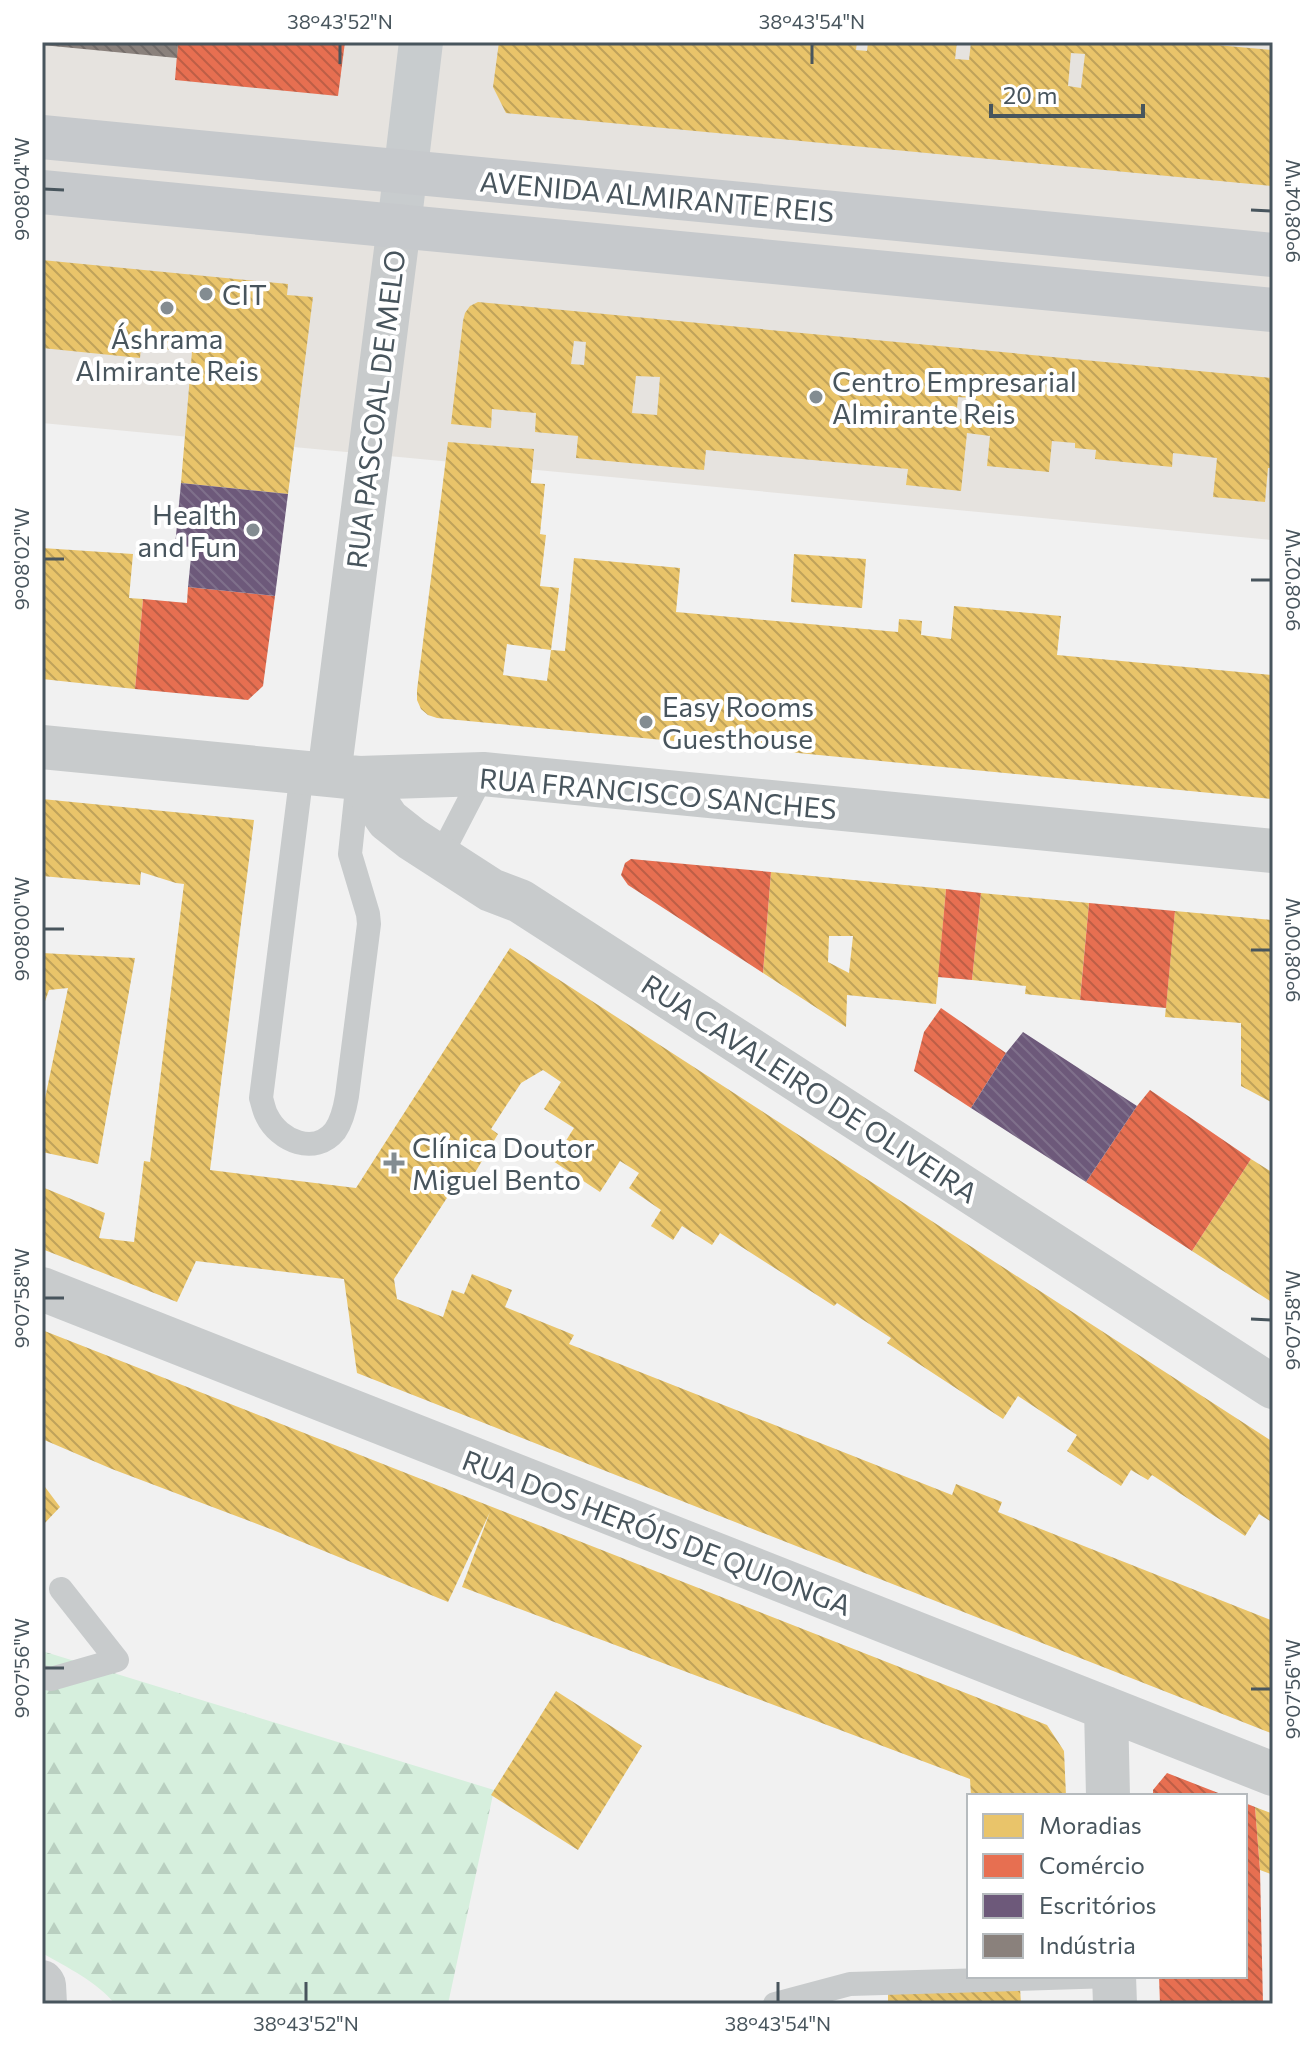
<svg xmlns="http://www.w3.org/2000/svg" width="1315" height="2046" viewBox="0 0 1315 2046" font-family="Commissioner,sans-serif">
<defs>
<pattern id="forest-firs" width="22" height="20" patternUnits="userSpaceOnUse" patternTransform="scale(2)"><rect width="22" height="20" fill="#d6efdd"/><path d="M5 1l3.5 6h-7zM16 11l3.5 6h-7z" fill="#b9cfc0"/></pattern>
<pattern id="homes-back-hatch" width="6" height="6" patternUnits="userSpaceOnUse" patternTransform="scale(2)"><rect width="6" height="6" fill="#e9c46a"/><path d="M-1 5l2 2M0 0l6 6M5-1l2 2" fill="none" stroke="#bfa25a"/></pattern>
<pattern id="shops-back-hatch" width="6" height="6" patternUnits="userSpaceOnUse" patternTransform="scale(2)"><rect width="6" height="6" fill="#e76f51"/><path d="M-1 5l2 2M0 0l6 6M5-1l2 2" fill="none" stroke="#bd5e46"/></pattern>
<pattern id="offices-back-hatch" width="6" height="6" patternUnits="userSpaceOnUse" patternTransform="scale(2)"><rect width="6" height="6" fill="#6d597a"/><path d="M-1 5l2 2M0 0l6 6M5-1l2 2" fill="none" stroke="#7f708b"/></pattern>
<pattern id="industry-back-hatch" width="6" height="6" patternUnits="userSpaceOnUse" patternTransform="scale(2)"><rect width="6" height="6" fill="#8a817c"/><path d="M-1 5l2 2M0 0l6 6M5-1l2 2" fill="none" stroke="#736c69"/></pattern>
</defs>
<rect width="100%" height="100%" fill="#f1f1f1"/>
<path fill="#e6e3df" d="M42,42H1273V540L42,423Z"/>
<path fill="url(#forest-firs)" d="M42,1651L494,1790L448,2004H115C96,1981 68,1968 42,1953Z"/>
<path fill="url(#homes-back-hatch)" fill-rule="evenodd" d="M499,42H857L856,50L867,51L868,42H957L955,59L969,60L971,42H1183L1273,50V186L506,113L493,87ZM1071,53L1085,54L1081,88L1068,86Z
M42,260L288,284L287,295L313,297L288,494L181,483L192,352L141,347L140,358L42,348Z
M478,302L1273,378V468H1268L1265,502L1213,497L1217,458L1173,453L1172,467L1095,459L1096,450L1075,448V443L1052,441L1049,472L987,466L990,436L967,433L961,491L906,485L908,469L706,450L704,470L576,458L578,436L535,432L536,413L492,409L491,428L451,424L463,321L465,313L470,306ZM574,341L586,342L584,365L571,364ZM636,376L660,377L657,415L632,413ZM958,397L970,398L968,420L956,418Z
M448,442L534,449L531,483L545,484L540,534L546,535L540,586L559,588L551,650L507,644L503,675L547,681L551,650L565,651L574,558L680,568L676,612L898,632L899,619L922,621L921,635L951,639L954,606L1061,616L1057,655L1273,675V799L437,718L428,715L421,709L417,700V690Z
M42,548L133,554L129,598L143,599L135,689L42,679Z
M794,554L866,559L862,608L791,602Z
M42,799L254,820L210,1170L356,1188L510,948L1273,1442V1523L1259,1514L1245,1536L1152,1475L1148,1480L1131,1470L1121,1486L1067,1451L1077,1435L1018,1396L1003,1419L887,1343L891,1338L837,1303L834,1306L720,1233L712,1245L682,1226L673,1240L651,1226L661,1210L629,1188L639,1173L620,1161L600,1192L553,1161L574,1128L544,1109L561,1082L543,1070L521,1083L491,1129L498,1134L467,1186L458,1181L394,1279L397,1299L443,1317L452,1290L464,1294L472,1274L512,1290L505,1307L574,1335L569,1344L952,1495L956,1484L1002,1502L998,1512L1273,1621V1734L357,1373L344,1279L196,1261L177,1302L42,1249V1187L105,1213L99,1238L134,1242L144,1161L150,1162L184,884L176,883L141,872L140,885L42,876Z
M771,872L946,889L936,1004L847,995L846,1027L763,973ZM829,936H853L849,973L828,962Z
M981,893L1089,903L1080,1000L1025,994L1026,986L972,980Z
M1175,911L1273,920V1103L1241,1086V1023L1165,1017Z
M42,953L135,958L98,1164L42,1152V1113L68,988L49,990L42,1010Z
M1251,1159L1273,1173V1303L1192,1251Z
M42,1330L1047,1725L1064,1751L1066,1796H971L970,1779L462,1587L490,1512L448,1602L273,1530L112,1469L42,1439Z
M42,1483L60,1507L42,1526Z
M556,1691L642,1746L578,1850L491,1795Z
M1255,1807L1273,1814V1875L1260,1870Z
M1020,1988L1021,2004H888V1992Z"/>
<path fill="url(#shops-back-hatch)" d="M178,42H345L338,96L175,80Z
M188,587L275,596L263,686L248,700L135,689L143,599L187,603Z
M631,859L771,872L763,973L628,885L621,875L625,863Z
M946,889L981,893L972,980L938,977Z
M1089,903L1175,911L1166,1008L1080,1000Z
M941,1008L1006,1053L971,1108L914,1071L924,1032Z
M1150,1090L1251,1159L1192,1251L1086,1182L1137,1106Z
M1167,1773L1226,1796H1153V1790Z
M1245,1803L1255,1807L1260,1870L1263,2004H1160L1159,1976H1245Z"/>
<path fill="url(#offices-back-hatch)" d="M181,483L288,494L275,596L188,587L192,547L175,546Z
M1023,1032L1137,1106L1086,1182L971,1108L1006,1053Z"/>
<path fill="url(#industry-back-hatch)" d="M42,42H178L177,58L42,45Z"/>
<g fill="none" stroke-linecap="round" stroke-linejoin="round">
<path stroke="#c8cbcc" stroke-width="24" d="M302,772L261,1098C263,1104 264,1111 267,1116C279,1141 315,1156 335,1131C342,1121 345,1108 347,1096L369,924L368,914L350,854L358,779
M440,857L483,774
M42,1677L51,1679L117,1660L61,1589
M775,2004L850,1984L1113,1976"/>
<path stroke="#c8cbcc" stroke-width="44" d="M42,747L359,778L483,774L1273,851
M329,775L399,226
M359,778L388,820L412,839L491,890L520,901L1273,1387
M42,1289L1273,1774
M1106,1708L1108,1796
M1114,1976L1115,2004
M42,1982L44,1985L45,2004"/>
<path stroke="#c8ccce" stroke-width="44" d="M399,226L421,42"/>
<path stroke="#c6c9cc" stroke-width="44" d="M42,137L1273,255
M42,192L1273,310"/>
</g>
<path fill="none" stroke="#48555d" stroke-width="3" d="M340,64V44M812,64V44M44,189L64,190M1251,210L1271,211M44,559H64M1251,580H1271M44,929H64M1251,950H1271M44,1298H64M1251,1319L1271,1320M44,1668H64M1251,1689H1271M306,2002V1982M778,2002V1982"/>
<g fill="#838c91" stroke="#fff" stroke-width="3">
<circle cx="206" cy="294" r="8"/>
<circle cx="167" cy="308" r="8"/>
<circle cx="816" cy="397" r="8"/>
<circle cx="253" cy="530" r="8"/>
<circle cx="646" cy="722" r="8"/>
<path d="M390 1151h8v8h8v8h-8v8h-8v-8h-8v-8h8z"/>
</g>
<g text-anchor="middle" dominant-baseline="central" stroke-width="8" stroke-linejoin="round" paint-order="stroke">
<g font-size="28" fill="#48555d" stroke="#fff">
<text transform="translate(657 196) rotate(5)">AVENIDA ALMIRANTE REIS</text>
<text transform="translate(375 409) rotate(-83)">RUA PASCOAL DE MELO</text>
<text transform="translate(658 793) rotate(5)">RUA FRANCISCO SANCHES</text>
<text transform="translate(810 1088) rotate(33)">RUA CAVALEIRO DE OLIVEIRA</text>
<text transform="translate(657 1532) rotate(21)">RUA DOS HERÓIS DE QUIONGA</text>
</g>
<g font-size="28" fill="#48555d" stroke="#fff" text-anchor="start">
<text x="222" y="294">CIT</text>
<text x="167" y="338" text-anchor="middle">Áshrama<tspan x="167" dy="32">Almirante Reis</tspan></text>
<text x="832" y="381">Centro Empresarial<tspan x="832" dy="32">Almirante Reis</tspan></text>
<text x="237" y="514" text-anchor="end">Health<tspan x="237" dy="32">and Fun</tspan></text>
<text x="662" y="706">Easy Rooms<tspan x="662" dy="32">Guesthouse</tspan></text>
<text x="412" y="1147">Clínica Doutor<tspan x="412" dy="32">Miguel Bento</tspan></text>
</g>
</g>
<rect width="1315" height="2046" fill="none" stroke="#ffffff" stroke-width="88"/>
<rect x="967" y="1794" width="280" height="184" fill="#ffffff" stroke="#b6bbbe" stroke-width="2"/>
<rect x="983" y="1814" width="40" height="24" fill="#e9c46a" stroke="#b6bbbe" stroke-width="2"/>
<text x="1039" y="1834" font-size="24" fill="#48555d">Moradias</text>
<rect x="983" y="1854" width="40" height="24" fill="#e76f51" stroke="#b6bbbe" stroke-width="2"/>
<text x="1039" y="1874" font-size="24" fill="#48555d">Comércio</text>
<rect x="983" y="1894" width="40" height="24" fill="#6d597a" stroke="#b6bbbe" stroke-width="2"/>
<text x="1039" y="1914" font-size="24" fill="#48555d">Escritórios</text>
<rect x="983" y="1934" width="40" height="24" fill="#8a817c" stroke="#b6bbbe" stroke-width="2"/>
<text x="1039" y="1954" font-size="24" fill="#48555d">Indústria</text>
<path d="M991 104v12h152v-12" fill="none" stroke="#48555d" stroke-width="4"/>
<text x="1003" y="104" font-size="24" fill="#48555d" stroke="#ffffff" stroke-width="6" paint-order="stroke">20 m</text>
<rect x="44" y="44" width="1227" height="1958" fill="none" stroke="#48555d" stroke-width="3"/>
<g font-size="20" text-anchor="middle" fill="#48555d">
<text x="340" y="29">38°43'52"N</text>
<text x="812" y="29">38°43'54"N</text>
<text transform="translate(22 189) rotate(-90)" y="7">9°08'04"W</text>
<text transform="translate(1293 211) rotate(-90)" y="7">9°08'04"W</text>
<text transform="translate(22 559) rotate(-90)" y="7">9°08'02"W</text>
<text transform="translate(1293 580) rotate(-90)" y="7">9°08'02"W</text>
<text transform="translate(22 929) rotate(-90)" y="7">9°08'00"W</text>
<text transform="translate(1293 950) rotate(-90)" y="7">9°08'00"W</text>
<text transform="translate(22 1298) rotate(-90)" y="7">9°07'58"W</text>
<text transform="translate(1293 1320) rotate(-90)" y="7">9°07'58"W</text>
<text transform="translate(22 1668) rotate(-90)" y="7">9°07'56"W</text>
<text transform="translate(1293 1689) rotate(-90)" y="7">9°07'56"W</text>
<text x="306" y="2031">38°43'52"N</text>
<text x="778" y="2031">38°43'54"N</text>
</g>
</svg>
